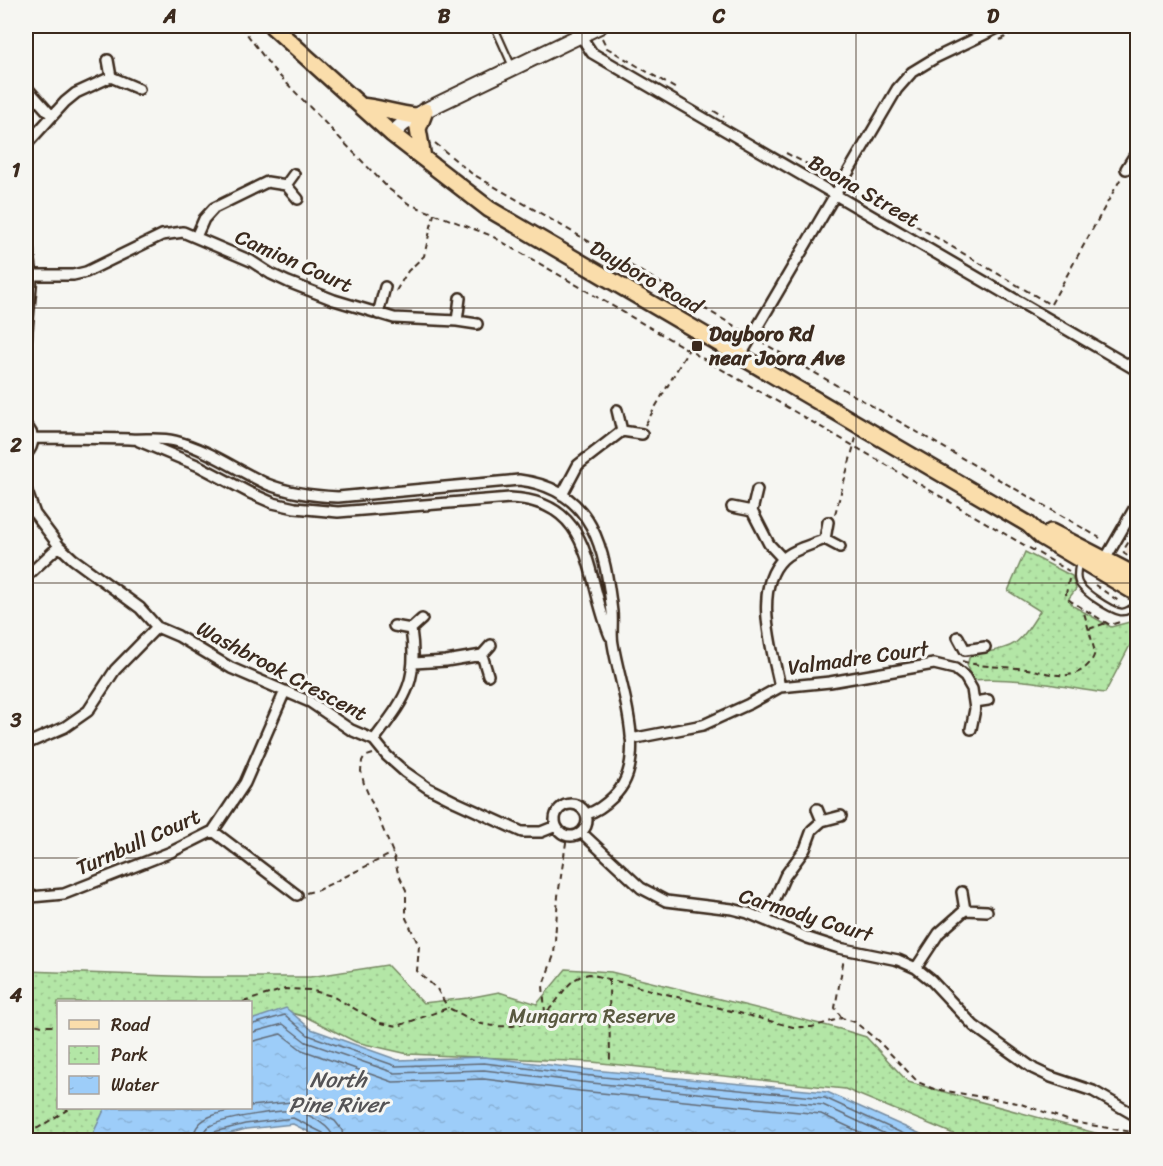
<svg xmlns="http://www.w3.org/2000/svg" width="1163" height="1166" viewBox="0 0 1163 1166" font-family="Sriracha,sans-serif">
<defs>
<pattern id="park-dots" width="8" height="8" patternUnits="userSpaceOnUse" patternTransform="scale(1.5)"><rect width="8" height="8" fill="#b3e6a6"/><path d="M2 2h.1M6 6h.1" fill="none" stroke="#9bc58e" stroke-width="1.8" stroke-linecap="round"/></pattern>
<pattern id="water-ripples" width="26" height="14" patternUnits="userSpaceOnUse" patternTransform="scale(1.5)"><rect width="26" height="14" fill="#9dcdf9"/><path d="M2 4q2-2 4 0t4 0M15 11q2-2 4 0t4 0" fill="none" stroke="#88b0d5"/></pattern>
</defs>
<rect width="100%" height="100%" fill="#f6f6f2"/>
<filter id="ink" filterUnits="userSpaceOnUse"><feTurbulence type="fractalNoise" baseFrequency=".0167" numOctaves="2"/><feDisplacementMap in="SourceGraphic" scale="12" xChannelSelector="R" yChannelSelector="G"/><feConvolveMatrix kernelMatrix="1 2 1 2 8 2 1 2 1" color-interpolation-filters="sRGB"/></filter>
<g filter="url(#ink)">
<path fill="#f0e3d6" d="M1137,531V560L1125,552Z"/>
<path fill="url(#park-dots)" stroke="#778862" stroke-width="1.5" d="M1025,552L1072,576L1076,589L1069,598L1073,606L1111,627L1137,620V632L1105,693C1061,687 1016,676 972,680L967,667L969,658L973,655C1016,646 1016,649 1040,611L1008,591Z
M387,965L423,1003L468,998L499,992L537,1004L566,969L611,972L840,1029L866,1037L908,1082L1121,1140H968L845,1089L592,1062L408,1054L356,1042L306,1017L284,1011L251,1023L250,1002H58V1108H105L92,1140H26V971L200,977H310Z"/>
<path fill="url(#water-ripples)" stroke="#768ca1" stroke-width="1.5" d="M286,1008L311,1029L398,1060L484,1057L582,1069L827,1092L934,1140H325L293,1124L246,1129L205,1140H90L105,1108H250L251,1020Z"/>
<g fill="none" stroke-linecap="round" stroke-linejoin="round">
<path stroke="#626b76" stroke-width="1.5" d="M250,1025L285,1015L308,1035L396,1066L484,1063L582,1075L825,1098L917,1140
M250,1033L283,1024L306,1042L395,1073L484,1070L581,1082L823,1105L898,1140
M250,1042L281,1034L302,1050L393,1082L484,1079L580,1091L821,1114L877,1140
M250,1106L292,1102L301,1103L335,1121L342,1130L343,1140
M193,1140C194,1115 221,1113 241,1108
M202,1140C202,1135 203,1131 207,1128C217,1119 281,1109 295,1111C308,1113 333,1127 334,1140
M209,1140L210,1136L214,1132L245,1124L293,1118L323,1133L326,1140"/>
<defs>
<path id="lane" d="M494,26L512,66
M1079,562C1078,568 1076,575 1078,581C1081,591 1110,610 1121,612C1127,613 1133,607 1138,603"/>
<path id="street" d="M580,35L592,53L1138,371
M108,60L111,77L139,89
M26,87L51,115
M26,145L65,102L76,93L111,77
M1126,169L1138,150
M294,174L286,185L298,199
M26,233L32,275L26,341
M196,237L204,219L214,208L267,182L286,185
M32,275H73L86,272L162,235L183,232L251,261L271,274L288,282L334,300L394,318L457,321
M460,298L457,321L477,324
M378,314L385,287
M741,355L897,89L912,72L935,58L1002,26
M617,410L622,431L642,434
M26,426C35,434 35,445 26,454
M33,438C65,438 97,438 130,439C146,440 159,437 175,441C208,449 236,470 267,484C289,493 314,496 338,497L519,480C594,489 605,550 612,612C613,623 611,634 613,644C620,689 651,762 613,797C605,805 597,811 587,814
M139,441L199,466L250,493L273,503L295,508L338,512L510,498C595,501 585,577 610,636
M26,489L35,514L59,546L73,559L140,608L157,627L178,636L231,668L310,702L351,730L374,740L387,756L405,772L428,788L456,802L522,832H541L556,826
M562,495L578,465L622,431
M732,507L752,511L757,490
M752,511L769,544L783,559
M828,522L825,539L840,547
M1103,563L1138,502
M26,577L59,546
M394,626L411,629L422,619
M958,637L965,650L985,647
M414,663L446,661L482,655
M488,675L482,655L491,645
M780,687C773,652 752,589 783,559C793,549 812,545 825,539
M975,702L988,700
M631,739L703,725L749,704L780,687L830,682L934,664L955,669L965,677L972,689L975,709L971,729
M374,740C405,698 419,683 411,629
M26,744L65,727L88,711L115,670L157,627
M555 820a16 16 0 1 1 32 0a16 16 0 1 1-32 0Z
M817,809L822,821L841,816
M213,831L297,895
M582,833L641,888L666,901L732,909L748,913L808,938L839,948L898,960L916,968L931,980L974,1026L1034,1069L1051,1077L1093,1091L1138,1117
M962,892L965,910L987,911
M31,897L64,894L171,852L213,831L245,783L285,691
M766,919L785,876L805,849L812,830L822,821
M916,968L939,933L965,910"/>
<path id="secondary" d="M392,134L403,124L430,108L600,26"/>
<path id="primary" d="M272,26L392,134L489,209L1028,524L1042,537L1138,594
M361,106C380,108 397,114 416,116
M423,158L418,129L425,111
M1051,532L1138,577"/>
</defs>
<use href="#lane" stroke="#3b2a1e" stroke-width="9"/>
<use href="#street" stroke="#3b2a1e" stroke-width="14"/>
<use href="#secondary" stroke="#3b2a1e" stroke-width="18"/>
<use href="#primary" stroke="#3b2a1e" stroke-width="20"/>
<path stroke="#3b2a1e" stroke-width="2" stroke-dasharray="6 4.5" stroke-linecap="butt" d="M241,26L272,68L389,189L409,204L492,236L1069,571
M611,30L620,26
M602,38L607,48L678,90
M1000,40L1026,26
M714,111L724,117
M435,143L471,173L745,332
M786,153L834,178
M852,188L1051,305
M396,291L408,271L424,256L434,214
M1051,304L1121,178
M760,341L1100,538
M645,425L693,342
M835,514L856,438
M1127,556L1123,551L1138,527
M1069,579L1066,594L1069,600L1110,625L1123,621
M1095,585L1120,602
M1089,629L1106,623
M962,661C983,668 1005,666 1027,669C1042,671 1058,678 1073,674C1084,671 1093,662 1095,652L1083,609
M373,754L364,757L362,761L361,771L364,784L393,853L398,873L406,890V918L419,946L417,971L437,989L448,1008
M306,893L318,890L393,853
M26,914L28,906
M609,980L610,1063
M243,1002L285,989L310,990L332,996L380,1023L398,1026L448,1008C459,1012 471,1021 482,1024C512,1030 540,1025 558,999C567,986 573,977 589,974L793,1027H812L842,1018L855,1022L878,1041L918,1082L934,1089L1018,1103L1073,1122L1138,1133
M545,1013L543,985L554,955L558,896L567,836
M842,1018L835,1008L844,958
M26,1022L42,1026H58
M26,1131L38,1128L70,1108"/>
<use href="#lane" stroke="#f6f6f2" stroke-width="4.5"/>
<use href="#street" stroke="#f6f6f2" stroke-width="9"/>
<use href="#secondary" stroke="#f6f6f2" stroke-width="14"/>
<use href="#primary" stroke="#faddab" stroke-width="15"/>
</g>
</g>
<path fill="none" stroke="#3b2a1e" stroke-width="1.5" stroke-opacity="0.55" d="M307,26V1140M582,26V1140M856,26V1140M26,308H1138M26,583H1138M26,858H1138"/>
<rect fill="#3b2a1e" stroke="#f6f6f2" stroke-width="2" x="691" y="340" width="12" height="12" rx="3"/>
<g text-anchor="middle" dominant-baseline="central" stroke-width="6" stroke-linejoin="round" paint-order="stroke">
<g font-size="21" fill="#3b2a1e" stroke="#f6f6f2">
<text transform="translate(864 191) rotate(30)">Boona Street</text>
<text transform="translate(294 261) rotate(24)">Camion Court</text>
<text transform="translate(646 277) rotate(30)">Dayboro Road</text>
<text transform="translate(858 658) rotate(-8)">Valmadre Court</text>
<text transform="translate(282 671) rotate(28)">Washbrook Crescent</text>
<text transform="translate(138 842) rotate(-24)">Turnbull Court</text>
<text transform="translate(806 915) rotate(17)">Carmody Court</text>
</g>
<g font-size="21" font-weight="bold" fill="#3b2a1e" stroke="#f6f6f2" text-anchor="start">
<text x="709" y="334">Dayboro Rd<tspan x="709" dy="24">near Joora Ave</tspan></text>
</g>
<g font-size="21" fill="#595940" stroke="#f6f6f2">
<text x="592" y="1016">Mungarra Reserve</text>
</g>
<g font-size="22" font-style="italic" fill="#545355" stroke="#f6f6f2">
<text x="338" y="1079">North<tspan x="338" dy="25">Pine River</tspan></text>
</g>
</g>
<rect width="1163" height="1166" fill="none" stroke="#f6f6f2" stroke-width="66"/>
<rect x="57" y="1001" width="195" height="108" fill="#f6f6f2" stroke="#aba49d" stroke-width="1.5"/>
<rect x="69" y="1020" width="30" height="9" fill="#faddab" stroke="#aba49d" stroke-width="1.5"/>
<text x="111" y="1031" font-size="18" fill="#3b2a1e">Road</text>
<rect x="69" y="1046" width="30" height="18" fill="url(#park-dots)" stroke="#aba49d" stroke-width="1.5"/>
<text x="111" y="1061" font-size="18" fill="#3b2a1e">Park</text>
<rect x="69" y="1076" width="30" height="18" fill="url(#water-ripples)" stroke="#aba49d" stroke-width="1.5"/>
<text x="111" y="1091" font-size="18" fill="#3b2a1e">Water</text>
<rect x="33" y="33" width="1097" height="1100" fill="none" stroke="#3b2a1e" stroke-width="2"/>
<g font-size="20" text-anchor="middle" font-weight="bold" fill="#3b2a1e">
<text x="170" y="23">A</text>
<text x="444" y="23">B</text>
<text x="719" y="23">C</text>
<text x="993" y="23">D</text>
<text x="16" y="177">1</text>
<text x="16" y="452">2</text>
<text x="16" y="727">3</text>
<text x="16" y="1002">4</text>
</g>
</svg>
